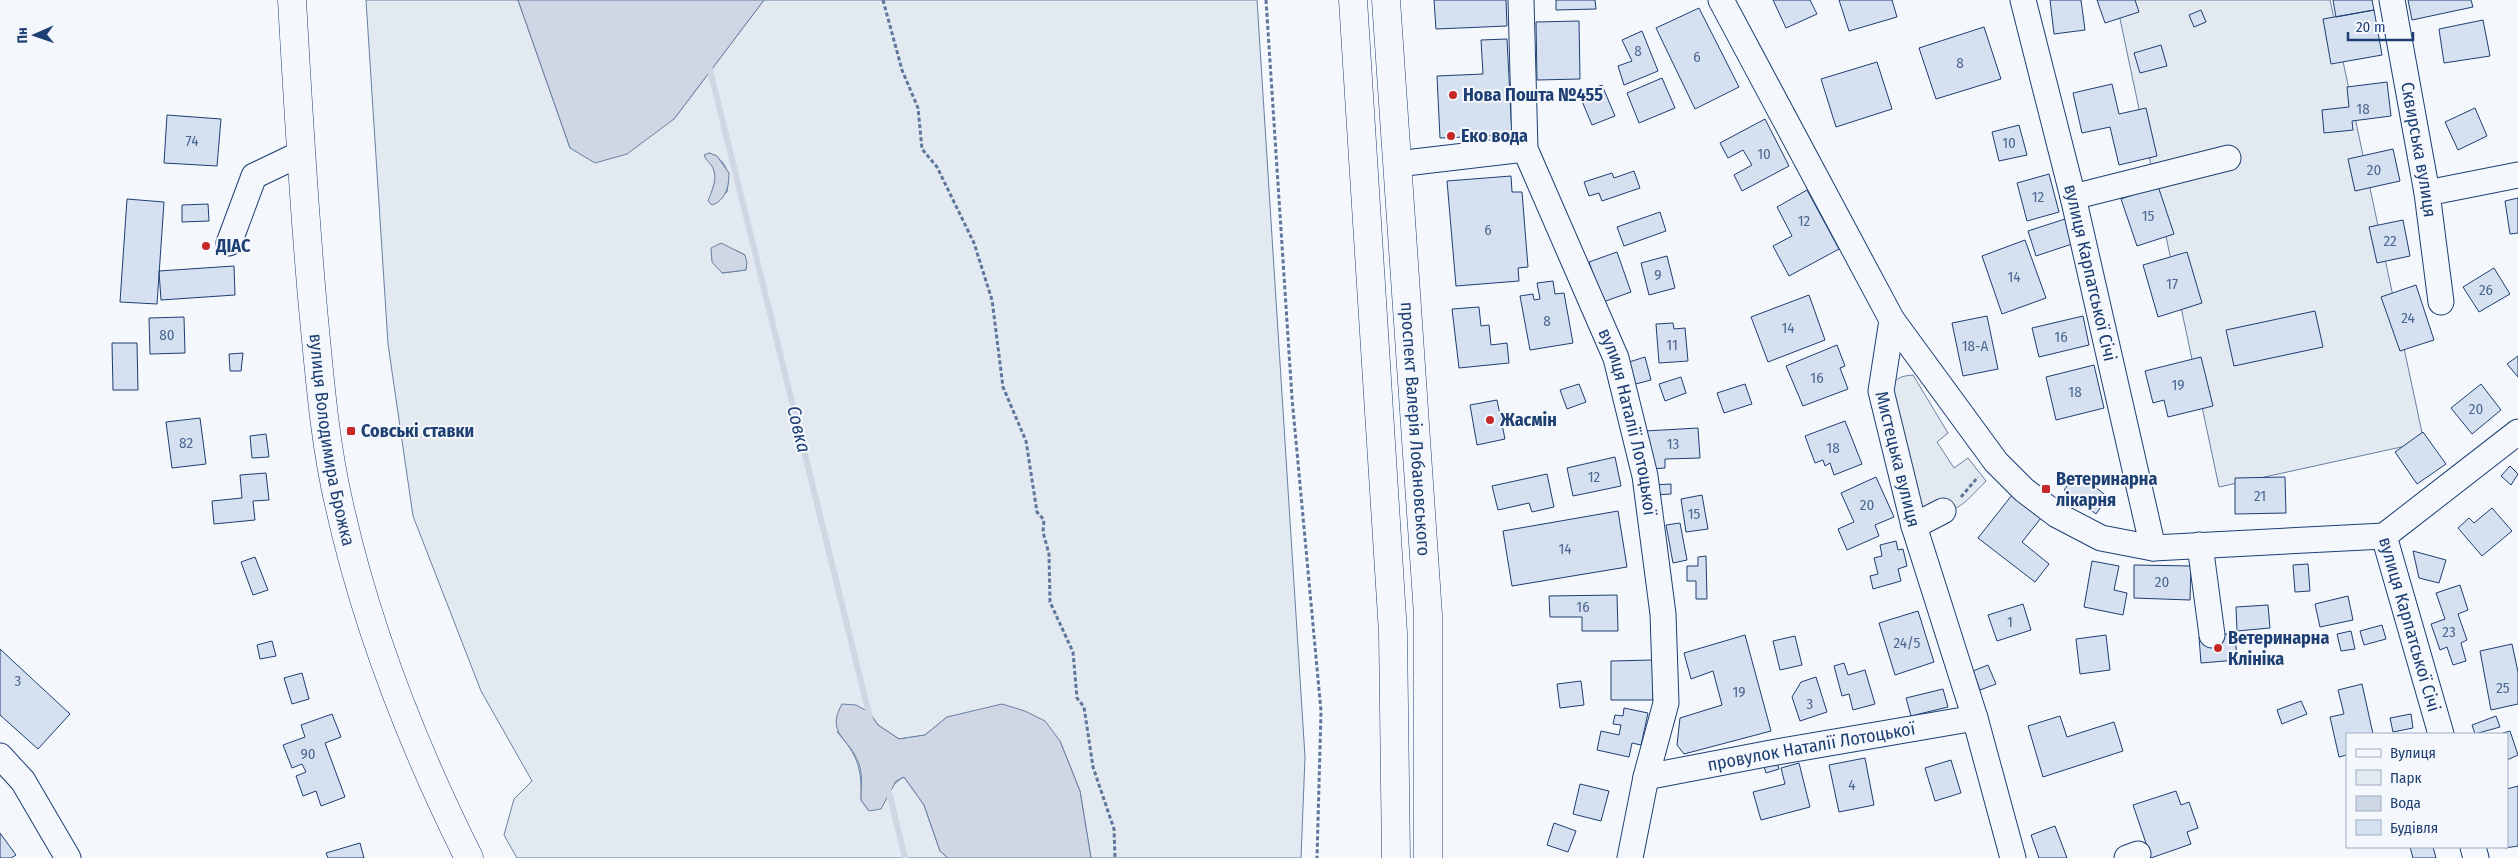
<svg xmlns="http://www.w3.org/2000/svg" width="2518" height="858" viewBox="0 0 2518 858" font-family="'Fira Sans Condensed',sans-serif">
<rect width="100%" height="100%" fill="#f4f7fb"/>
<path fill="#e3e9f0" stroke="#687fa3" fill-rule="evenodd" d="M366,0H518L570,148L674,119L764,0H1257L1305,757L1301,858H1091L1080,791L1060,741L947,717L925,735L899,739L878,725L869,712L837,732C858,755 862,769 861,800L869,811C878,802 895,781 904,777L924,805L940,851L948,858H517L504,835L514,799L532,781L481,691L413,516L388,344ZM709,153C728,161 730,174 727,192L709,201L716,178ZM735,250L745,255L746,270L722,273Z
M2116,0H2330L2424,442L2219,487Z
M1913,375L1948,433L1937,442L1954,468L1968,458L1986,481C1959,509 1959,511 1920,517L1888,390C1895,379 1899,376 1913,375Z"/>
<path fill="#cfd7e4" stroke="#687fa3" d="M518,0H764L674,119L627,154L595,163L570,148Z
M709,153L717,156L729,173C729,186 726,200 712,205L708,201C712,190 718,179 713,168C710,162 706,161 704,155Z
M721,243L745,255L747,263L746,270L722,273L712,262L711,248Z
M842,704L856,705L869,712L878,725L899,739L925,735L947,717L1002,704L1025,711L1045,721L1060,741L1080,791L1091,858H948L940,851L924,805L904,777L896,781L881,809L869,811L861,800C861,787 863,776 859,764C850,738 825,734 842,704Z"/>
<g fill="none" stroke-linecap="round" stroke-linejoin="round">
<path stroke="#cfd7e4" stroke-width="6" d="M709,66L870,718
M887,784L905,858"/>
</g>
<path fill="#d5e0f0" stroke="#1d3f73" d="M1434,0H1506L1507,26L1436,29Z
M1556,0H1595L1596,9L1556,10Z
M1773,0H1810L1817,14L1786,28Z
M1839,0H1892L1897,17L1849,31Z
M2050,0H2081L2085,30L2054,34Z
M2097,0H2135L2139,12L2105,23Z
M2333,0H2372L2374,10L2336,17Z
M2408,0H2471L2473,7L2412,20Z
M1699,8L1739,87L1695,109L1656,28Z
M2201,10L2206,22L2194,27L2189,15Z
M2374,10L2382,55L2331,64L2323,19Z
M2483,20L2490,56L2444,63L2439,29Z
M1579,21L1580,79L1537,80L1536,22Z
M1984,27L2001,79L1936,99L1919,48Z
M1642,31L1658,71L1624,85L1618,66L1632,61L1622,40Z
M1507,39L1512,135L1440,138L1437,76L1483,74L1481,40Z
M2161,45L2167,66L2140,73L2134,53Z
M1877,62L1892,109L1836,127L1821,79Z
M1662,78L1675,108L1639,123L1627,93Z
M2387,82L2391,116L2352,121L2353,130L2324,133L2322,110L2349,107L2347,87Z
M2112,84L2119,114L2146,108L2157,156L2119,165L2110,127L2082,133L2073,93Z
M1602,85L1615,116L1592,125L1579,94Z
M2475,108L2487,136L2458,150L2445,122Z
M167,115L221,119L217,166L164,163Z
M1765,119L1789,166L1742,191L1734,175L1752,165L1743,150L1728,158L1720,143Z
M2019,125L2027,155L1999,161L1992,132Z
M2393,149L2400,181L2355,191L2348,159Z
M1634,171L1640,188L1602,201L1599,193L1589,196L1584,182L1612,173L1614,178Z
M2049,174L2059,212L2027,221L2017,183Z
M1511,176L1512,192H1522L1528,267L1518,268L1519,281L1456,286L1447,181Z
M2158,186L2174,234L2137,246L2121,199Z
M1807,190L1839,249L1789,276L1773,246L1792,236L1777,207Z
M2518,198V233L2510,234L2505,201Z
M127,199L164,202L157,304L120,302Z
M208,204L209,221L182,222V205Z
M1660,212L1666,231L1624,246L1617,227Z
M2065,219L2072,244L2036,256L2028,231Z
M2403,220L2410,256L2377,263L2369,227Z
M2025,240L2046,298L2002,314L1982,256Z
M1617,252L1631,292L1603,302L1589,262Z
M2187,252L2202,303L2158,317L2143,265Z
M1667,256L1675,288L1649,295L1641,263Z
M234,266L235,295L161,300L159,271Z
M2494,268L2510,294L2479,312L2463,287Z
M1553,281L1555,294L1564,293L1573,343L1530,350L1520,296L1533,294L1534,300L1540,299L1537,283Z
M2416,285L2434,340L2400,351L2381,297Z
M1809,295L1825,340L1768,362L1751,317Z
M1479,307L1481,326L1489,325L1491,345L1507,343L1509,363L1459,368L1452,309Z
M2315,311L2323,347L2234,366L2226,330Z
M1987,316L1998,369L1963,376L1952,323Z
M2083,316L2089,345L2039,357L2032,328Z
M184,317L185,353L150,354L149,318Z
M1673,323L1674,329L1685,328L1688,361L1659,363L1656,324Z
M112,343H137L138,390H113Z
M1837,345L1845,366L1840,368L1848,389L1803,406L1786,366Z
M243,353L241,371H230L229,354Z
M2518,356V377L2507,364Z
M1645,357L1651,380L1632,385L1626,363Z
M2201,357L2213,406L2168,417L2164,400L2153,403L2145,371Z
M2094,365L2104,408L2056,420L2046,377Z
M1681,377L1686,393L1665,401L1659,384Z
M1579,384L1586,402L1567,409L1560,390Z
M1745,384L1752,404L1724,413L1717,393Z
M2481,384L2501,410L2472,434L2451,408Z
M1497,400L1505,439L1477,445L1470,405Z
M200,418L206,464L172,468L166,422Z
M1845,421L1862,464L1834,475L1830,463L1825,466L1823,460L1815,463L1805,436Z
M1698,428L1700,458L1665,459V468L1651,469L1645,431Z
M2423,432L2446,464L2417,484L2395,452Z
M266,434L269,457L252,458L250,436Z
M1615,457L1621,486L1573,496L1567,468Z
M2510,466L2518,474L2511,485L2501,476Z
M266,473L269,500L253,501L255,520L214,524L212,501L242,498L240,475Z
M2077,473L2108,497L2096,514L2064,490Z
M1547,474L1554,507L1532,512L1529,503L1498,510L1492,486Z
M1876,477L1894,517L1875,525L1879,536L1847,550L1838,529L1854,522L1841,493Z
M2285,477L2286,513L2235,514V478Z
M1671,484V494L1654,495L1653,485Z
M1702,495L1708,529L1686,532L1681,499Z
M2012,495L2041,518L2022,542L2049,564L2035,582L1978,538Z
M2492,508L2512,531L2482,556L2458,528L2469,518L2474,523Z
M1618,511L1627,567L1512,586L1503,531Z
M1680,523L1687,560L1673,563L1666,525Z
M1896,541L1898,550L1903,549L1907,566L1898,569L1901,581L1873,589L1870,576L1878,574L1874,558L1882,556L1880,545Z
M2413,551L2446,560L2439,583L2419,578Z
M1706,556L1707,599H1696V581H1687V566H1698V557Z
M255,557L268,590L253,595L241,562Z
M2092,561L2119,566L2114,590L2127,593L2123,615L2084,607Z
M2308,564L2310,591L2295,592L2293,565Z
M2134,565L2191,566L2190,600L2134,598Z
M2460,585L2468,610L2458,614L2467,640L2461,643L2466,661L2453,665L2447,647L2440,650L2431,624L2445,619L2436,593Z
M1617,595L1618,631H1582V617H1550L1549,596Z
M2348,596L2353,620L2320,627L2315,604Z
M2023,604L2031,630L1997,641L1988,615Z
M2268,605L2270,628L2237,631L2236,607Z
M1918,611L1934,662L1895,675L1879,623Z
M2382,625L2386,639L2364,645L2360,631Z
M2351,631L2355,649L2341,651L2337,634Z
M2235,633L2237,660L2201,663L2199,637Z
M1745,635L1771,731L1684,754L1677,745L1680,718L1722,705L1713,671L1691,679L1684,653Z
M2106,635L2110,670L2080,674L2076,639Z
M1795,636L1802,665L1780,670L1773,641Z
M272,641L276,656L260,659L257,645Z
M2512,644L2518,672V704L2491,710L2480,651Z
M0,649L70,714L38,749L0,715Z
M1653,660V700H1611V661Z
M1844,663L1848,675L1865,670L1875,704L1853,710L1849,694L1842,696L1834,666Z
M1988,665L1996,684L1980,690L1973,671Z
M302,673L309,699L292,704L284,678Z
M1816,677L1827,712L1800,721L1792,697L1801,682Z
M1581,681L1584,705L1560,708L1557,684Z
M2362,684L2373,734H2347V755L2339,757L2330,717L2344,714L2338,690Z
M1943,689L1948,707L1911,716L1906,698Z
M2301,701L2307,714L2282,724L2277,710Z
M1624,708L1648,713L1641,745L1632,743L1629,757L1597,750L1601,731L1619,735L1621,725L1613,724L1615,715L1623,716Z
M332,714L341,737L325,743L345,797L321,806L316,791L303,796L296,776L306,772L302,764L292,768L283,745L305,737L301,725Z
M2411,714L2413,728L2393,732L2390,718Z
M2060,716L2067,737L2114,722L2123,751L2043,777L2028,726Z
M2496,716L2500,727L2475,734L2472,725Z
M2510,731L2518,755L2507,760V734H2500Z
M1865,758L1874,805L1839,812L1829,765Z
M1776,759L1779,769L1766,773L1763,763Z
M1951,760L1961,793L1935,801L1925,768Z
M1799,763L1810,807L1761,820L1753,792L1785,784L1781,768Z
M1580,784L1609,791L1601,821L1573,814Z
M2518,786V846L2505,848L2507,789Z
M2176,791L2181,805L2189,802L2198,828L2187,832L2191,844L2151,858L2133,805Z
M1554,823L1576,831L1568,852L1547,845Z
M2055,826L2067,858H2039L2031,835Z
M0,833L16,855L11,858H0Z
M360,843L364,858H328L326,853Z
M2410,847H2433L2436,858H2413Z"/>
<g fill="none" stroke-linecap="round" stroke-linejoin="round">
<defs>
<g id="minor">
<path id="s1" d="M1521,0L1525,149L1616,358L1645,476L1663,614L1666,703L1646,777L1630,858"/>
<path d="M1721,0L1892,320L1996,462L2024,490L2057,515L2101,538L2153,548L2384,536"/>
<path id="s2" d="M2023,0L2073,197L2153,548"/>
<path id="s3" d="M2392,0L2427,193L2441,302"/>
<path d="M1397,164L1525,149"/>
<path d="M2427,193L2518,175"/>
<path d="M2073,197L2228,158"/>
<path d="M229,243L254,176L300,154"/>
<path id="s4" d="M1892,320L1881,391L1914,526L1975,718L2013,858"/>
<path d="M1914,526L1943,511"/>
<path id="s5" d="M2384,536L2441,734"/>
<path d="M2384,536L2518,432"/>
<path d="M2200,545L2212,635"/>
<path d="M0,756L23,781L68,858"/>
<path id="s6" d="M1646,777L1771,753L1975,718"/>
<path d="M2473,847L2476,858"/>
<path d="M2127,858L2138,854"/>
</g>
<g id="major">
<path id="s7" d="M292,0C298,107 304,213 314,319C320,381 325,444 339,504C366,626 413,746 469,858"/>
<path d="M1353,0L1393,633L1396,858"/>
<path id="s8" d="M1386,0L1428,615V858"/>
</g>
</defs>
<use href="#minor" stroke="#1d3f73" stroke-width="27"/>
<use href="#major" stroke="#1d3f73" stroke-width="29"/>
<path stroke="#5e769c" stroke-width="3" stroke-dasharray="4 2.5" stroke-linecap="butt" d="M883,0L902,70L918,108L922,149L937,167L974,243L992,300L1003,387L1026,441L1037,512L1044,520L1043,532L1049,554L1050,602L1073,652L1077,698L1084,707L1093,767L1114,829L1115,858
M1266,0L1292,398L1321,711L1317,858
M1961,497L1978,477"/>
<use href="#minor" stroke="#f4f7fb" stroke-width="25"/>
<use href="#major" stroke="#f4f7fb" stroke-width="28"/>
</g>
<g fill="#c62828" stroke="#f4f7fb" stroke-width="2">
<circle cx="1453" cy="95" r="5"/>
<circle cx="1451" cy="136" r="5"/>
<circle cx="206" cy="246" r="5"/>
<circle cx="1490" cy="420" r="5"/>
<rect x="346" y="426" width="10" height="10" rx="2.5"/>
<rect x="2041" y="484" width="10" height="10" rx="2.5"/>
<circle cx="2218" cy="648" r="5"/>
</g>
<g text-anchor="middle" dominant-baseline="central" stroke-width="4" stroke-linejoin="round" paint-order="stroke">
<g font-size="15" fill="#4b6792">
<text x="1638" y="51">8</text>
<text x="1697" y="57">6</text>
<text x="1960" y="63">8</text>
<text x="2363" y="109">18</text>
<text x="192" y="141">74</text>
<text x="2009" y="143">10</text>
<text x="1764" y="154">10</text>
<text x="2374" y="170">20</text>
<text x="2038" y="197">12</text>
<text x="2148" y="216">15</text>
<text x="1804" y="221">12</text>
<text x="1488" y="230">6</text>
<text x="2390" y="241">22</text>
<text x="1658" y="275">9</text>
<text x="2014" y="277">14</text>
<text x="2172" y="284">17</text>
<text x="2486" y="290">26</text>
<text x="2408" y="318">24</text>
<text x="1547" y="321">8</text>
<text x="1788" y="328">14</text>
<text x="167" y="335">80</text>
<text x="2061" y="337">16</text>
<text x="1672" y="345">11</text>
<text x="1975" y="346">18-А</text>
<text x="1817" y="378">16</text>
<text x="2178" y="385">19</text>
<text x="2075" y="392">18</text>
<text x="2476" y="409">20</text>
<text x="186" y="443">82</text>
<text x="1673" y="444">13</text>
<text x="1833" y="448">18</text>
<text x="1594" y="477">12</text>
<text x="2260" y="496">21</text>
<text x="1867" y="505">20</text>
<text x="1694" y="514">15</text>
<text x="1565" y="549">14</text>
<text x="2162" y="582">20</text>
<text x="1583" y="607">16</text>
<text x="2010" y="622">1</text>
<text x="2449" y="632">23</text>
<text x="1907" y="643">24/5</text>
<text x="18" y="681">3</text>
<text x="2503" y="688">25</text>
<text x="1739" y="692">19</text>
<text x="1810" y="704">3</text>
<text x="308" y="754">90</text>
<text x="1852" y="785">4</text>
</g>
<g font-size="18" font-weight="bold" fill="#1d3f73" stroke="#f4f7fb" text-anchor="start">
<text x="1463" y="95">Нова Пошта №455</text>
<text x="1461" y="136">Еко вода</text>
<text x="216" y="246">ДІАС</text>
<text x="1500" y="420">Жасмін</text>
<text x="361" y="431">Совські ставки</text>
<text x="2056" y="479">Ветеринарна<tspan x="2056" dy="21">лікарня</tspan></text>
<text x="2228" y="638">Ветеринарна<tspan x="2228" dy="21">Клініка</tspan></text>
</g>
<g font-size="18" fill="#1d3f73" stroke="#f4f7fb">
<text stroke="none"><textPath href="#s3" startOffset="152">Сквирська вулиця</textPath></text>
<text stroke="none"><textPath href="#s2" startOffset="281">вулиця Карпатської Січі</textPath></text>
<text stroke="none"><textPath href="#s1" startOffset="442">вулиця Наталії Лотоцької</textPath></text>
<text stroke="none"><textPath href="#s8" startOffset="430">проспект Валерія Лобановського</textPath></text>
<text stroke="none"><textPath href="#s7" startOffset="442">вулиця Володимира Брожка</textPath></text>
<text stroke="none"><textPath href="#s4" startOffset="142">Мистецька вулиця</textPath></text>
<text stroke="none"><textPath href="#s5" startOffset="92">вулиця Карпатської Січі</textPath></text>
<text stroke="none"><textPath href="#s6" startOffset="168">провулок Наталії Лотоцької</textPath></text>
</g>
<g font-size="19" font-style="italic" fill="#1d3f73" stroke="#f4f7fb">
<text transform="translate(799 429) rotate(76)">Совка</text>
</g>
</g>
<rect x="2346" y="733" width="162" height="115" fill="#f4f7fb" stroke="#9eadc5"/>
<rect x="2356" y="749" width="25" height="8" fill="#f4f7fb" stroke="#9eadc5"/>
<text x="2390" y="758" font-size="15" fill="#1d3f73">Вулиця</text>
<rect x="2356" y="770" width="25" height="15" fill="#e3e9f0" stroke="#9eadc5"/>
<text x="2390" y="783" font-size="15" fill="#1d3f73">Парк</text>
<rect x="2356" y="796" width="25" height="15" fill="#cfd7e4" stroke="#9eadc5"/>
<text x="2390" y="808" font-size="15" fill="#1d3f73">Вода</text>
<rect x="2356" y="820" width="25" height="15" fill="#d5e0f0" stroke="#9eadc5"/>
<text x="2390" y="833" font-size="15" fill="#1d3f73">Будівля</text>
<g transform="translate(35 35) rotate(268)" stroke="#f4f7fb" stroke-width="4" paint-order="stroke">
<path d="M0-4L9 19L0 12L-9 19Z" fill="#1d3f73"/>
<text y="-8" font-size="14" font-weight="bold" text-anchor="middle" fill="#1d3f73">Пн</text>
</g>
<path d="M2348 32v8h65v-8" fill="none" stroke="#1d3f73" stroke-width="2.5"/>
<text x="2356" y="32" font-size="15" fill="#1d3f73" stroke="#f4f7fb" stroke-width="4" paint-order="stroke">20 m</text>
</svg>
